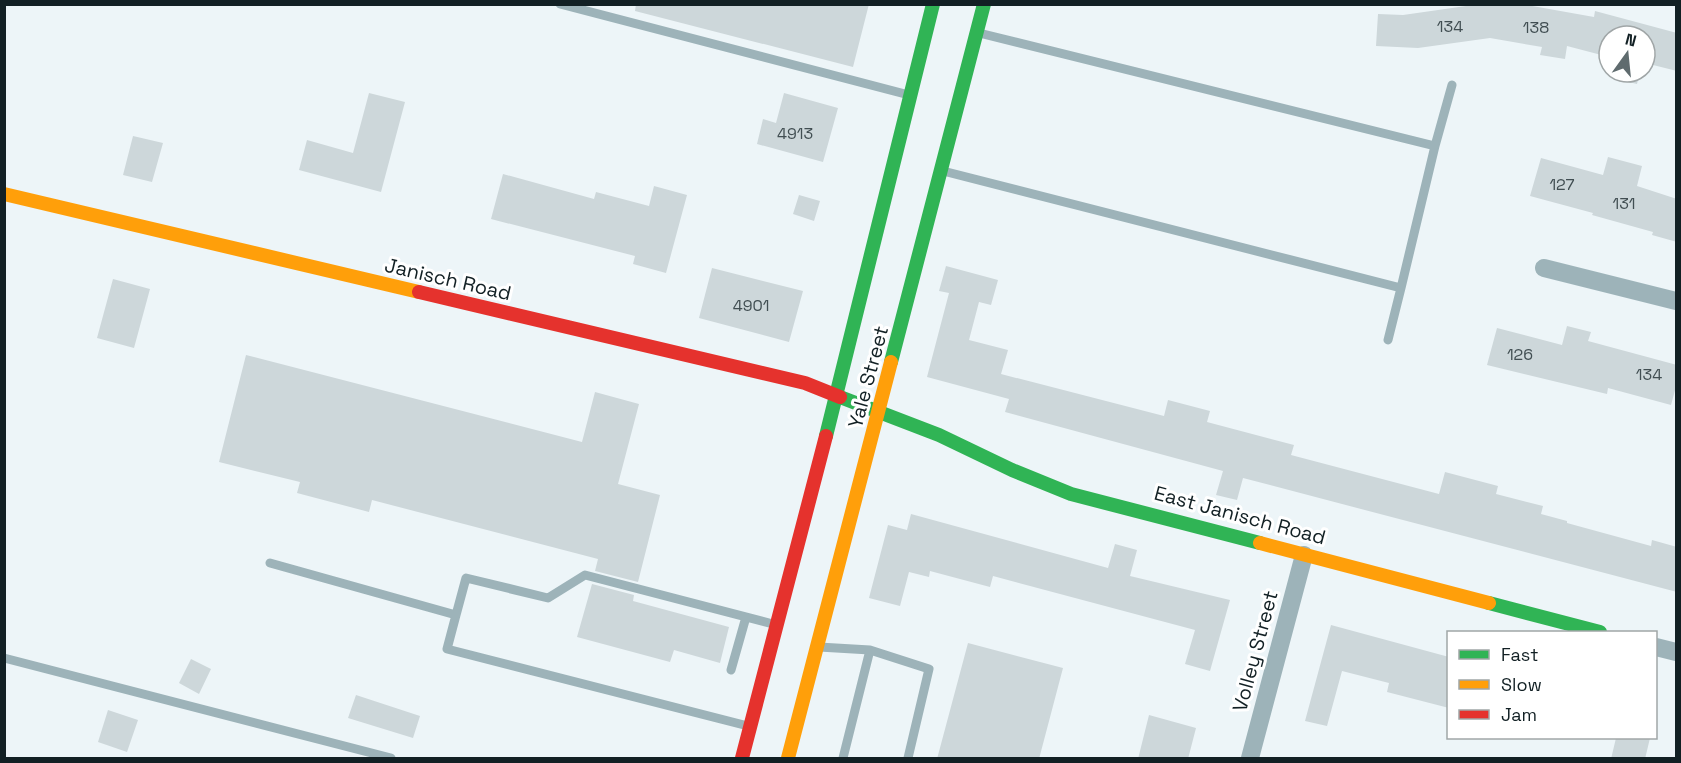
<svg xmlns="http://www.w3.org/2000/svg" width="1681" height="763" viewBox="0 0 1681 763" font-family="'Space Grotesk',sans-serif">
<rect width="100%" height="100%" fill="#edf5f8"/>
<path fill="#cdd7da" d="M636,4H869L853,67L635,11Z
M1480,4H1521L1594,17L1595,11L1677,33V71L1645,63V36H1609V57L1567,46L1565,59L1540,55L1542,47L1490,38L1418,48L1376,46L1378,14L1403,15Z
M1617,72H1640L1637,84L1616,79Z
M369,93L405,102L381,192L299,170L307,140L353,153Z
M784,93L838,108L823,162L757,144L763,119L776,123Z
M133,136L163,143L152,182L123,175Z
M1608,157L1642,166L1637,186L1677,199V242L1652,235L1653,232L1592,215L1593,213L1530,196L1541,158L1603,175Z
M503,174L594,199L596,192L649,206L654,186L687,195L666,273L633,264L635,256L491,219Z
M799,195L820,201L814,221L793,214Z
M946,266L998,280L991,305L979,302L969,340L1008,350L1001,374L1164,416L1168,400L1210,411L1207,422L1294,445L1291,455L1439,494L1445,472L1498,486L1496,494L1543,506L1541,514L1567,521V523L1651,546L1652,540L1677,547V592L1243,478L1237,500L1216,495L1223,471L1005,412L1009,399L927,377L949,293L939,291Z
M712,268L803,291L789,342L699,318Z
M113,279L150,289L134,348L97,338Z
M1567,326L1591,332L1588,341L1677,365V383L1671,405L1608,388L1607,394L1487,365L1497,328L1562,345Z
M246,355L582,442L595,392L639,404L618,484L660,495L638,582L595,571L598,559L372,500L369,512L297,493L300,482L219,462Z
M911,514L1108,568L1115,544L1137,550L1130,576L1230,600L1210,671L1185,664L1195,630L993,576L990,587L930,571L929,577L909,572L900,606L869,598L888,525L907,530Z
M592,584L634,595L633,601L729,627L720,663L674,650L670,662L577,637Z
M1331,625L1449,657V708L1387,692L1389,683L1342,671L1327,726L1305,721Z
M968,643L1063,668L1039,759H937Z
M191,659L211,669L199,694L179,683Z
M356,695L420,716L413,738L348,718Z
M108,710L138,720L127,752L98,742Z
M1149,715L1196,728L1188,759H1138Z
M1616,738H1650L1645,759H1611Z"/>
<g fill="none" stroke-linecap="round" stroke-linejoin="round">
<path stroke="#9db3b9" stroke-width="9" d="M560,4L909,95
M979,33L1435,146L1452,85
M943,171L1401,288L1388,340
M1401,288L1435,146
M270,563L456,615L447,649L748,726
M456,615L466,578L548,598L585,575L773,624
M819,647L870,650L929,669L908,758
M4,658L391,758
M731,670L746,617
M843,758L870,650"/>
<path stroke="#9db3b9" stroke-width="18" d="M1544,268L1676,301
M1656,647L1676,652
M1250,758L1304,555"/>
<path stroke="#30b455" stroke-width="14" d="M891,362L984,4
M840,397L939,435L1012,470L1071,494L1260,543
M826,436L933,4
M1489,603L1600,632"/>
<path stroke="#ff9f0a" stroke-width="14" d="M4,194L419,292
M1260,543L1489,603
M788,758L891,362"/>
<path stroke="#e5322d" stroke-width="14" d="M419,292L805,383L840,397
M742,758L826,436"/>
</g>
<g text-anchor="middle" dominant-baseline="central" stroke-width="6" stroke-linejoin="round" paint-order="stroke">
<g font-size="16" fill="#414e52">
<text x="1450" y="26">134</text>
<text x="1536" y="27">138</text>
<text x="795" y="133">4913</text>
<text x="1562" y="184">127</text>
<text x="1624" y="203">131</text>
<text x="751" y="305">4901</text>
<text x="1520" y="354">126</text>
<text x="1649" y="374">134</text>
</g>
<g font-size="20" fill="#122024" stroke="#fff">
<text transform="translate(448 279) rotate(13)">Janisch Road</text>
<text transform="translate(868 377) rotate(-75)">Yale Street</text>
<text transform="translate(1240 515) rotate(15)">East Janisch Road</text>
<text transform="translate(1255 651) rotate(-75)">Volley Street</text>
</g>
</g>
<rect width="1681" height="763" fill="none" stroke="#122024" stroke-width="12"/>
<rect x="1447" y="631" width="210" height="108" fill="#ffffff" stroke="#a0a6a7" stroke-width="1.5"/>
<rect x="1459" y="650" width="30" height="9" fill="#30b455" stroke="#a0a6a7" stroke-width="1.5"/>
<text x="1501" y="661" font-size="18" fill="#122024">Fast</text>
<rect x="1459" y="680" width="30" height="9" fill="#ff9f0a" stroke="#a0a6a7" stroke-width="1.5"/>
<text x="1501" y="691" font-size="18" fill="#122024">Slow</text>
<rect x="1459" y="710" width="30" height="9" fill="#e5322d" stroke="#a0a6a7" stroke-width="1.5"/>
<text x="1501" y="721" font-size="18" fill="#122024">Jam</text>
<g transform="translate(1627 54) rotate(15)"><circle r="28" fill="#ffffff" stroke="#a0a6a7" stroke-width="1.5"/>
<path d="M0-4.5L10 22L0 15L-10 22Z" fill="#5f6b6e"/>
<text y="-9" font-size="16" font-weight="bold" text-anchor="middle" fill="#122024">N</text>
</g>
</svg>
